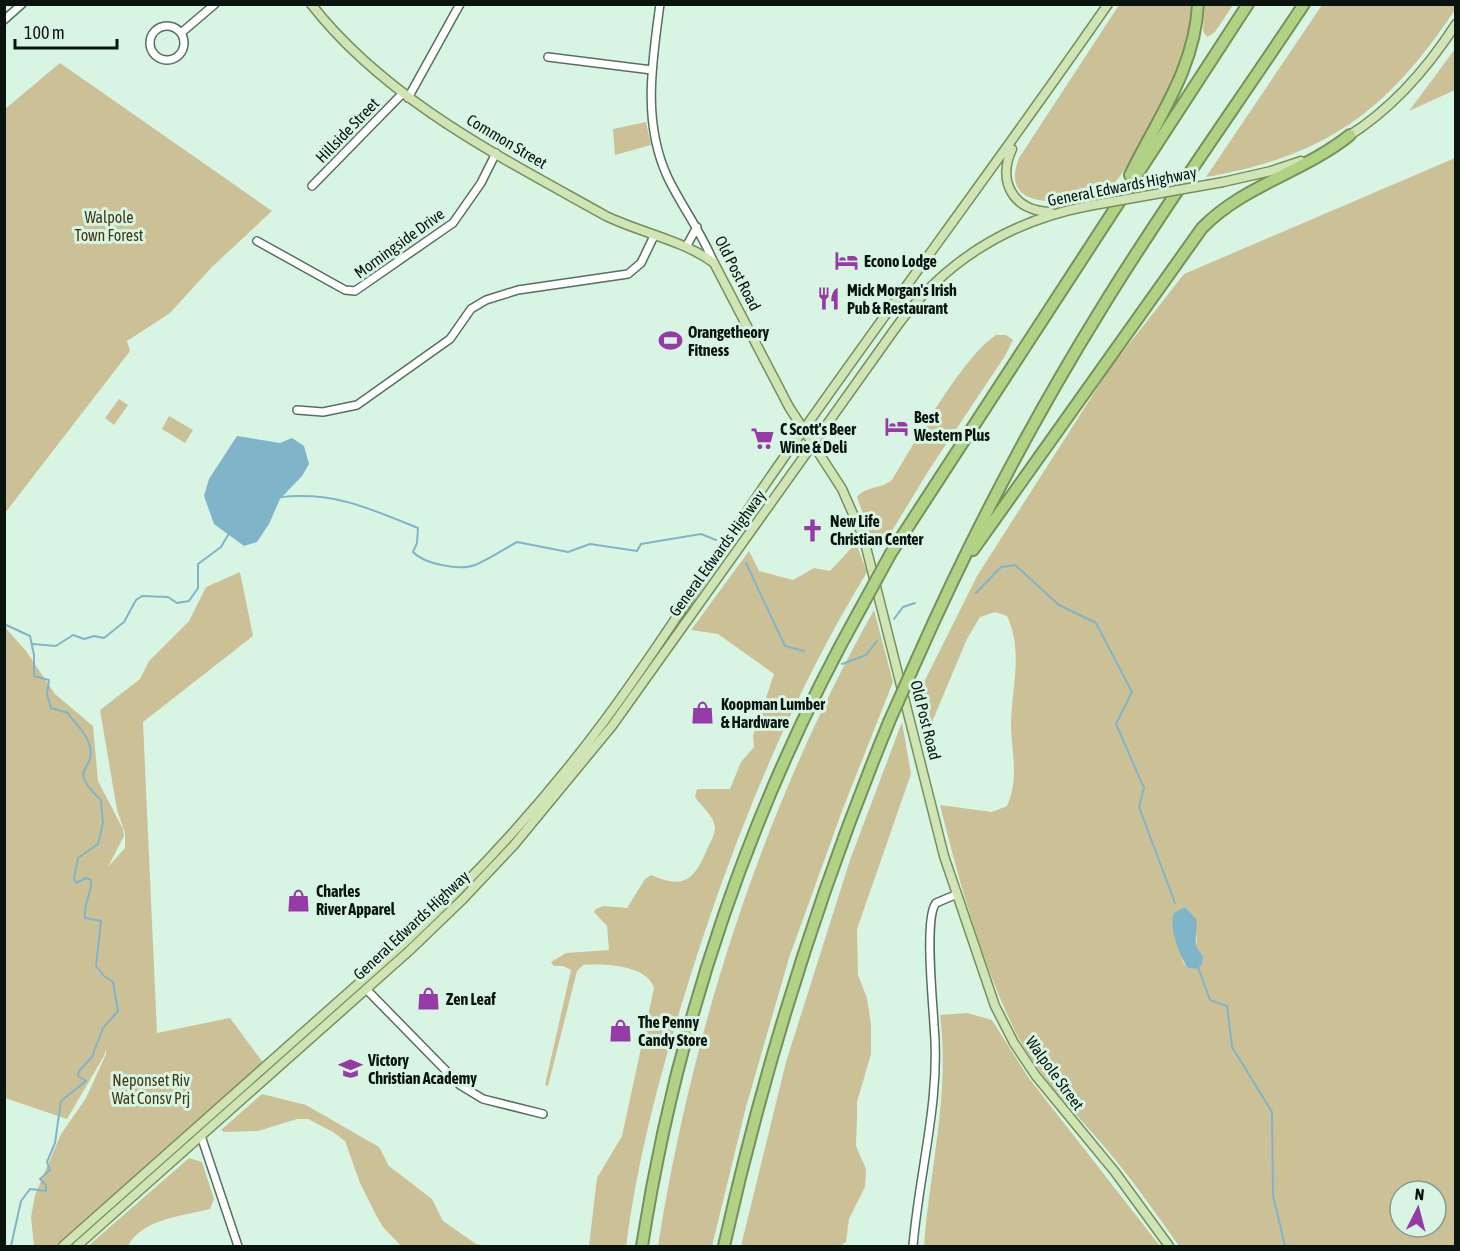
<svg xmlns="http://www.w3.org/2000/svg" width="1460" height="1251" viewBox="0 0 1460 1251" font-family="'Asap Condensed',sans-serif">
<rect width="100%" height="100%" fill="#d8f5e4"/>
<path fill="#ccc196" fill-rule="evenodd" d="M1119,5H1191C1190,18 1189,32 1186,45C1178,76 1130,176 1104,193C1093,200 1077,201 1064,201C1033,203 1004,196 1019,158Z
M1205,5H1233L1215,32L1207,37L1203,31Z
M1322,5L1455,4L1456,8C1388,111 1327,156 1206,177Z
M1455,49V90L1409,111Z
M60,63L272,211L211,268L170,313L127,341L130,351L5,513V109Z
M646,122L651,145L615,155L613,129Z
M1455,158V1246H1179C1159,1218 1139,1189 1117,1162C1083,1119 1038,1079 1014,1029C980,958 959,881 940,805L992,812L1007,806C1019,779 1012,755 1011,727C1011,689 1024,652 1007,616L995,612L980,617L967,639L924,741L916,698L977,576L1110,368L1184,274ZM1173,928L1196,929L1197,950L1203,956L1196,969L1188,968L1183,962ZM1400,1191H1436V1227H1400Z
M996,335H1006L1013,340L1005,356L929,470L887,539L881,546L874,545L857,497C866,486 881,489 892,480C914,444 963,356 996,335Z
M119,399L128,405L114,425L105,418Z
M169,416L193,430L185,443L162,429Z
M856,543L867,572C790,699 736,833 691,974C663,1063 638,1154 626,1246H589L597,1178L622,1136L654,988C648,965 603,963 583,965L577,971L548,1086L545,1085L571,970L563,966H554L551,962L566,953L609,950L607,926L594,912L596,909L603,906L627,908L645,879L651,875C681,888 692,883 705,854C708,846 715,836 715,828C715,817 701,806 695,797L697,789H730L741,762L754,747L753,736L774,674L718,634L691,630L749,551L759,571L793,580L814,568L830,571Z
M240,572L253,636L143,722L157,1033L230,1018L264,1064L56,1246H34L31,1217L35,1195L61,1134L86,1098L106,1054V1049L104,1056L67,1119L5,1098L4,626L26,651L55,694L93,726L98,781L123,829L124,836L108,867L125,848V833L117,810L100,710L140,679L149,661L189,621L206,587Z
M874,610L893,682L842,811L789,958L746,1107L712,1246H658C693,1025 764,806 874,610Z
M902,722L911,774L857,929L858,975L867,998L871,1025V1054L857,1102V1119L856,1146L866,1169L865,1187L849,1219L846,1242L840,1246H741L786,1062L850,860Z
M967,1013L992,1020L1028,1077L1160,1246H924C930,1167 950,1095 940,1015Z
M262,1094L306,1105L379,1147L389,1166L432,1199L443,1221L476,1244L488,1246H401L383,1227L376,1215L360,1183L345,1141L333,1132L308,1119H297L258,1131L224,1132L221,1130Z
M189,1158L202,1162L214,1199L210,1209C182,1216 142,1219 128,1246H88Z"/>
<path fill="#80b4c8" d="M237,436L280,443L292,438L304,446L309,464L302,476L280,499L269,524L257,542L244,546L214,524L204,496L209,479Z
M1185,907L1196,919C1199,935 1190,941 1203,956L1202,965L1196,969L1188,968C1180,957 1168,926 1174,913Z"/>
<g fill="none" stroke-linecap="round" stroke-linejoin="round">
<path stroke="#80b4c8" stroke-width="2" d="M281,497C336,492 368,508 418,528L417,543L413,552C424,564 460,571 475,565C490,559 504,549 517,542L568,552L590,544L637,551L641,544L701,534L716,540
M746,563L785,646L804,651
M976,593L1001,567L1015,565L1059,605L1096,623L1132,692L1116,724L1144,788L1139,807L1175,903
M894,619L903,607L915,603
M4,624L30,636L34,655V676L49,680L47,694L51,708L68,713C76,726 86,731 90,747C96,772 65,766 101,800L103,823L98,844L78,858L74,878L76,883L86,878L91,880C92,894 83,905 85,918L101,921L96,966L104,976L113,982L118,1011L103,1028L92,1057L79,1071L78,1076L86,1081L61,1101L55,1143L47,1162L50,1170L40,1179L46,1185V1191L30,1189L21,1201L11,1246
M33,644L56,646L73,635L84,639L94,636L104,638L124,622L136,600L142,596L168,597L177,603L189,601L198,588V564L221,547L228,535
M842,664L866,655L877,641
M1198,967L1210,1000L1227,1006L1232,1047L1272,1112L1273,1195L1285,1246"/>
<defs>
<path id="minor" d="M660,4C652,63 642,123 668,178C682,207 702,233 714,263
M4,20L22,4
M150 43a17 17 0 1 1 34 0a17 17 0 1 1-34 0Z
M181,33L215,4
M548,57L652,70
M408,98L460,4
M312,186L402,94
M257,241L345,290L355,291L453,223L481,183L496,153
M686,247L697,227
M297,410L323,412L357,405L450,339L471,309L486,300L518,290L628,274L641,263L654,236
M366,989L460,1085L483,1099L543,1114
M201,1136L238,1246
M913,1246C919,1172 941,1100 934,1025C933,1003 924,917 936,903L955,895"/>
<path id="major" d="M311,4C387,101 501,157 606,216C641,233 683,240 714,263L789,407L842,489L864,539L944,856L995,1006L1014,1043L1036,1076L1115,1172L1169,1246
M1347,137C1392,109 1427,69 1456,24
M1012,149C997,181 1013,211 1050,212
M1223,182L1271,171L1301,161
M63,1246L403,944C477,875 545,801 605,720C666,638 719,550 778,466C886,311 1000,160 1108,4
M77,1246L409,951L463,899L514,845L612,726L897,326C945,261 1010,221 1088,206"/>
<path id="highway" d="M1130,175C1157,119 1195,69 1198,4
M973,550L1202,228C1244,185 1304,172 1350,135
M891,553L1248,4
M917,659C971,537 1033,419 1103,306C1166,203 1237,105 1304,4
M642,1246C677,1022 751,804 862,606
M724,1246C764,1067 819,892 889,722"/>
</defs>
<use href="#minor" stroke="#566f61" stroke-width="10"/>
<use href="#major" stroke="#77905b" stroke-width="11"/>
<use href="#highway" stroke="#77905b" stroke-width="14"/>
<use href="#minor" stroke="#fff" stroke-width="7"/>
<use href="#major" stroke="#d0e4b5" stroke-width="8"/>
<use href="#highway" stroke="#b1d284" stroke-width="10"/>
<defs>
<path id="major-bridge" d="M1088,206L1223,182"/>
<path id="highway-bridge" d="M862,606L891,553
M889,722L917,659"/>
</defs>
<use href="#major-bridge" stroke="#77905b" stroke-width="11" stroke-linecap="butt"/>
<use href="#highway-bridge" stroke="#77905b" stroke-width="14" stroke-linecap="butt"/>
<use href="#major-bridge" stroke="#d0e4b5" stroke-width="8"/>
<use href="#highway-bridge" stroke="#b1d284" stroke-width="10"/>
</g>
<defs>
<symbol id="hotel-bare" viewBox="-9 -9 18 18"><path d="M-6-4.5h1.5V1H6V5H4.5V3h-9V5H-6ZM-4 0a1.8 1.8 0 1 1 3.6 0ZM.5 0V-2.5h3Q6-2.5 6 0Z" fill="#963aa5" stroke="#d8f5e4" stroke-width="2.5" paint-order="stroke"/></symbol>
<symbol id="restaurant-bare" viewBox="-9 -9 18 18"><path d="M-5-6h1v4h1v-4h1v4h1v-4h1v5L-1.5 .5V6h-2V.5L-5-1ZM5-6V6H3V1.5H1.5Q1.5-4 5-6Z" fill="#963aa5" stroke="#d8f5e4" stroke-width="2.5" paint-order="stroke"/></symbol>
<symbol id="stadium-bare" viewBox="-9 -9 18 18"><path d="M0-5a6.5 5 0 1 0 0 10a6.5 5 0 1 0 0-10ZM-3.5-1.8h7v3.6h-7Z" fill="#963aa5" stroke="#d8f5e4" stroke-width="2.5" paint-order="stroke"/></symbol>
<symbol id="supermarket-bare" viewBox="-9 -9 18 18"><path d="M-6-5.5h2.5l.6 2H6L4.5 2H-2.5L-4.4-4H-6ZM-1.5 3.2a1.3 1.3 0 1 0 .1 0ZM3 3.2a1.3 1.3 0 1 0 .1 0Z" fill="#963aa5" stroke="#d8f5e4" stroke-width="2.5" paint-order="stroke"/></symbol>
<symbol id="church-bare" viewBox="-9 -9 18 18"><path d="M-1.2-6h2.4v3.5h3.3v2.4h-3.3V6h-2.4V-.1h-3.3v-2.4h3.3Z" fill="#963aa5" stroke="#d8f5e4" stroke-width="2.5" paint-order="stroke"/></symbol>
<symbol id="shop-bare" viewBox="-9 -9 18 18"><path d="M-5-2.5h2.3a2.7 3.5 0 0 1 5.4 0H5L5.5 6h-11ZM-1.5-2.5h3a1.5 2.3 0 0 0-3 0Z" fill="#963aa5" stroke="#d8f5e4" stroke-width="2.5" paint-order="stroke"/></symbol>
<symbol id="school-bare" viewBox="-9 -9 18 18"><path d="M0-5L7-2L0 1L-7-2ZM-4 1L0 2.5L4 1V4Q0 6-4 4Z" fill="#963aa5" stroke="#d8f5e4" stroke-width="2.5" paint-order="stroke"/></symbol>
</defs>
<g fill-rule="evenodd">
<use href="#hotel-bare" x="830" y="244" width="33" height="33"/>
<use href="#restaurant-bare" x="812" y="282" width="33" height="33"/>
<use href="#stadium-bare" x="654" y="324" width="33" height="33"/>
<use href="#hotel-bare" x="880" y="410" width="33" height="33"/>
<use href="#supermarket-bare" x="746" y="422" width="33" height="33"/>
<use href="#church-bare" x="796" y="514" width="33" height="33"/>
<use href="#shop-bare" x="686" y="696" width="33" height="33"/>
<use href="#shop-bare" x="282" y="884" width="33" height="33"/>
<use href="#shop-bare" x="412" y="982" width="33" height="33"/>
<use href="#shop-bare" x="604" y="1014" width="33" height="33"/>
<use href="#school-bare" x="334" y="1052" width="33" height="33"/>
</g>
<g text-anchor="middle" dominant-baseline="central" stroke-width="6" stroke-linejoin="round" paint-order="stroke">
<g font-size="16" fill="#0a140e" stroke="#d8f5e4">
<text transform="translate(347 130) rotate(-46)">Hillside Street</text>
<text transform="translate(507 141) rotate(31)">Common Street</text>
<text transform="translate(1122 186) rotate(-11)">General Edwards Highway</text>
<text transform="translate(399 243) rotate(-36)">Morningside Drive</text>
<text transform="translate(738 273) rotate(63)">Old Post Road</text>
<text transform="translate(717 553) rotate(-54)">General Edwards Highway</text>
<text transform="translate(926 720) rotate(76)">Old Post Road</text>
<text transform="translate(411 925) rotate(-43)">General Edwards Highway</text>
<text transform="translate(1055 1073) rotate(54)">Walpole Street</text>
</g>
<g font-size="16" fill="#413813" stroke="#d8f5e4">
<text x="109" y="217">Walpole<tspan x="109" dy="18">Town Forest</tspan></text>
<text x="151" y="1080">Neponset Riv<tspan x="151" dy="18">Wat Consv Prj</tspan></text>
</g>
<g font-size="16" font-weight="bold" fill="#0a140e" stroke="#d8f5e4" text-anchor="start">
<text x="864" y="261">Econo Lodge</text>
<text x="847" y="290">Mick Morgan's Irish<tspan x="847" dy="18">Pub &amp; Restaurant</tspan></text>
<text x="688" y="332">Orangetheory<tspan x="688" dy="18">Fitness</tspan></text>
<text x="914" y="417">Best<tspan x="914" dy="18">Western Plus</tspan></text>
<text x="780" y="429">C Scott's Beer<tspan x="780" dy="18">Wine &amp; Deli</tspan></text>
<text x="830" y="521">New Life<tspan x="830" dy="18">Christian Center</tspan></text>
<text x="721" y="704">Koopman Lumber<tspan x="721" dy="18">&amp; Hardware</tspan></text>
<text x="316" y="891">Charles<tspan x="316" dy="18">River Apparel</tspan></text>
<text x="446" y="999">Zen Leaf</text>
<text x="638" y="1022">The Penny<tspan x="638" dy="18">Candy Store</tspan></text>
<text x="368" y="1060">Victory<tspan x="368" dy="18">Christian Academy</tspan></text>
</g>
</g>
<rect width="1460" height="1251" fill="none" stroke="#0a140e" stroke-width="12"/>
<g transform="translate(1418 1209) rotate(6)"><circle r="28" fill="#d8f5e4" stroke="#869b8e" stroke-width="1.5"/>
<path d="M0-4.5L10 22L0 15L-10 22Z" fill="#963aa5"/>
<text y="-9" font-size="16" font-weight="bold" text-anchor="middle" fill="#0a140e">N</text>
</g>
<path d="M15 39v9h102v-9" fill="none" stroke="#0a140e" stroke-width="3"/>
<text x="24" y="39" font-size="18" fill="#0a140e" stroke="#d8f5e4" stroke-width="4.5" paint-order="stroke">100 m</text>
</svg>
